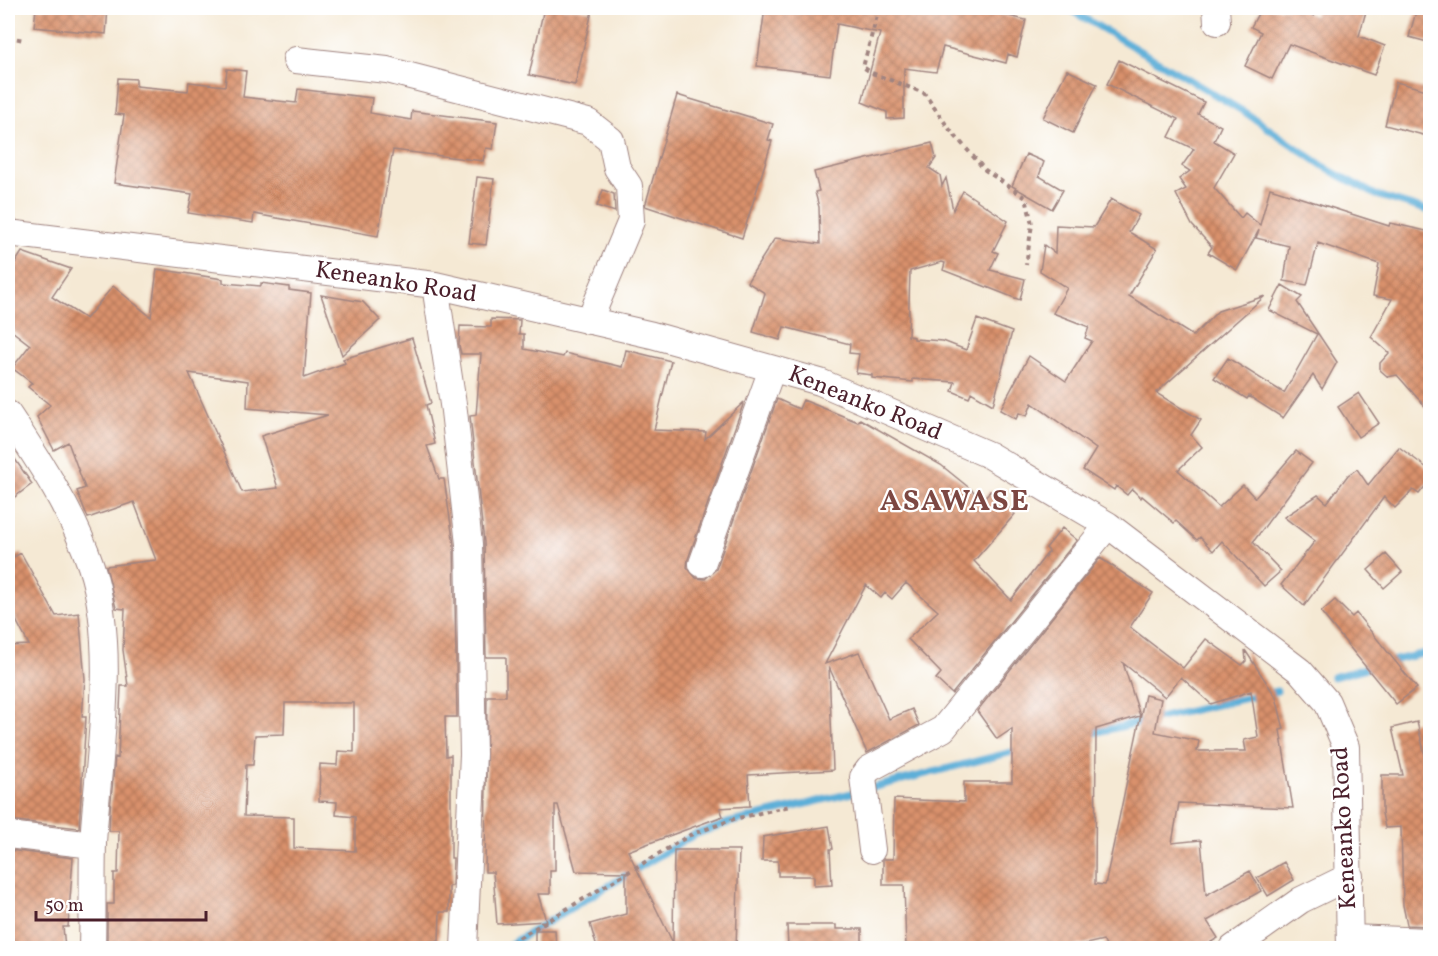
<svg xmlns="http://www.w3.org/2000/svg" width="1438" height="956" viewBox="0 0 1438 956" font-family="Vollkorn,serif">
<defs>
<pattern id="building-cross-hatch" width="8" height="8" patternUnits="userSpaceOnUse" patternTransform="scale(1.5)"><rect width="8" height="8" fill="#d9916c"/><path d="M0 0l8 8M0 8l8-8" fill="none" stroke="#b27659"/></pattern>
</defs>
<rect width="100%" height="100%" fill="#fff"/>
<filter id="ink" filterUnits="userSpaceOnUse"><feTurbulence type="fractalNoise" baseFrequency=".0167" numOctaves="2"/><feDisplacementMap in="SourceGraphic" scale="12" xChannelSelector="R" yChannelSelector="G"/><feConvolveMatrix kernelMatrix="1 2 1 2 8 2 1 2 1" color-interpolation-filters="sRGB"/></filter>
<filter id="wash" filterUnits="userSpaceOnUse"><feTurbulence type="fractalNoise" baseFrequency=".008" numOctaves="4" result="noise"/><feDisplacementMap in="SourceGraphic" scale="24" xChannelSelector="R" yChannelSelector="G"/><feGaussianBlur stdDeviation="1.35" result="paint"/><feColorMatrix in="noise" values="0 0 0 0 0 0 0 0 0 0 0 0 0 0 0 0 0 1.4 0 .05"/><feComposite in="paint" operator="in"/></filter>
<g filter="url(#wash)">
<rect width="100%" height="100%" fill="#f5e9d4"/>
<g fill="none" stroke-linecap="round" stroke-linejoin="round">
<path stroke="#5dafd8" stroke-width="7" d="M1067,8L1246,113L1329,170L1376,195L1426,210L1430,208
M1387,662L1430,652
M1333,677L1374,666
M1089,734L1277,691
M871,788L1020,750
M504,948L694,835L728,823L860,791"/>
</g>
<g id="blocks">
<path fill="url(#building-cross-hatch)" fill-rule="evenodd" d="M36,8H108L106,34L34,27Z
M544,8H578L592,11L575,85L529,75Z
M765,8H973L1026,20L1017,57L1008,54L1006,63L943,47L936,72L904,68V118L887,119V112L862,102L880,33L837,24L830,75L757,66Z
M1261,8H1296L1314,16L1316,8H1367L1359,36L1385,46L1374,75L1289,44L1272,79L1245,66L1261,32L1251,27Z
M1417,8H1431V43L1409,37Z
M1119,60L1204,102L1198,114L1221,126L1214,141L1234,153L1214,188L1241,218L1245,213L1260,225L1270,188L1389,226L1390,223L1431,232V413L1397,375L1388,377L1380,370V363L1389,353L1371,337L1392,299L1373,296L1379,264L1318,243L1307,285L1284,281L1289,246L1256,238L1259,230L1237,270L1208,253L1212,247L1192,225L1176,194L1186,189L1179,179L1190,171L1182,166L1194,149L1169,137L1178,119L1107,84Z
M227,69L246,71L243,97L296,103L298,89L372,98L370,113L411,120L412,111L497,122L493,149L486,148L483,161L393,150L378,236L254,214L253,223L188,213L192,194L114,183L124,115L115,114L118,78L136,79V86L188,91L189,82L225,86Z
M1067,70L1097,84L1073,133L1043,118Z
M1396,82L1431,91V137L1385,125Z
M677,95L773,124L768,140L772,141L742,238L645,206Z
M932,143L936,158L929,168L940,175L942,186L946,178L953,210L963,191L1008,221L993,251L998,253L990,270L1025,279L1020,300L943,270L945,263L942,262L910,271L908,336L914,337V339L943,341L966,350L977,319L1012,332L993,405L971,392L969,398L952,391L955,382L913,379V382L872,378V375L856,373L859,354L849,353L850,344L784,327L780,340L753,332L765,293L747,282L775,238L820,244L819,207L815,192L819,191L814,172Z
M1026,154L1044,162L1039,176L1063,190L1052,209L1012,186Z
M477,177L494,179L486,245L469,243Z
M603,190L614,194L615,212L597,206Z
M1111,199L1139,215L1129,232L1157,249L1129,296L1193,336L1218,311L1265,296L1156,393L1201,420L1191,435L1202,447L1178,470L1219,507L1243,485L1255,498L1296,451L1312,463L1253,542L1281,571L1264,586L1222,541L1213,551L1200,537L1197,540L1176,521L1174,523L1142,496L1141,498L1132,489L1127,495L1116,486L1114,490L1083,470L1096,449L1032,403L1027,416L1019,413L1016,419L1000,410L1029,356L1066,381L1092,341L1085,338L1089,327L1053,313L1067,288L1040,271L1044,245L1055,253L1056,225L1094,227Z
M22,252L71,269L52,297L86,319L113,286L151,317L157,269L223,279V283L261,286V283L289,287V290L311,293L304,378L345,363L343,359L412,338L431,403L426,405L435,444L427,446L439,479H444L454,545L457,717H445L446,756L451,755V858H453L452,886H449V912H440L439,941L403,943V948H107V904H114V873H118L119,831H109L110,811L115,757L118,758L121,686H128L123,650L125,609L116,608L106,566L156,560L134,502L88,518L77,491L85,488L68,442L54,450L37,417L50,405L28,387L32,383L12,368L30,345L8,328V274ZM189,373L248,381L247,408L328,415L261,436L278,488L242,492ZM285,703H354V752L338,751L337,765L320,764L319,801L337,802L336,815L355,817V851L294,848V817L244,816L246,765H253L255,735L284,734Z
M1282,285L1302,297L1297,302L1337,362L1322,389L1313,375L1283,418L1249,396L1247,399L1214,378L1228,358L1284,393L1317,334L1269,310Z
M321,295L363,302L380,320L342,355Z
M491,319L520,320L519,334H524V349L563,357L565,353L622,367L626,350L671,361L654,430L706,432L705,439L744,402L688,559L687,567L696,578L705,579L716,569L777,399L799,409L803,400L858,422L860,419L941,465L983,499L990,491L1015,514L974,561L1011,600L1049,551L1046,548L1062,528L1077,540L952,694L936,679L941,673L908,639L938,611L906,583L892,599L885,593L881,598L866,585L825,664L859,652L889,719L912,709L919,725L867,753L829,667L833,770L748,775L750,806L720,808L723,816L628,851L673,943L674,850H739L736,948H597L590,924L626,914V872L576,871L558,805H555V871H550V894H538L546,921L497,924L493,872H485L487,696H506V657H486L484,542L470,416L476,415L481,354H461L459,345L460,326L491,327Z
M1359,393L1379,423L1358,437L1338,407Z
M1399,447L1431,471V479L1419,494L1413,490L1395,508L1384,497L1304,606L1281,585L1315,541L1284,517L1318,495L1327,503L1348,475L1357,469L1368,485Z
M8,449L32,484L8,502Z
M21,553L56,616L79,613L85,679L82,717H86L79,828L8,820V646L29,645L8,605V560Z
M1386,554L1402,572L1384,588L1368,570Z
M1100,558L1153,593L1130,627L1183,668L1206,639L1242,665L1246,661L1245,650L1276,697L1284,729L1280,730L1293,808L1179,803L1172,843L1201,840L1206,895L1250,871L1261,891L1207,921L1218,938L1201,948H1107L1103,940L1069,948H906L904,885H883V859H893L894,799L964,802V782H1012V729L997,739L977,711ZM1123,663L1165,697L1181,677L1211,704L1251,691L1258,737L1244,740L1246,751H1197L1199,741L1155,732L1161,699L1145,695L1105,885L1095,884L1096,729L1140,716Z
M1335,600L1352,617L1356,613L1417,688L1396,704L1321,612Z
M1417,722L1431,780V904H1428L1427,926L1407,925L1403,905L1401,827L1385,828L1382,813V775H1403L1392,728Z
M829,826L833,849H830L832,885L814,886V876H778V861H762L763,837Z
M8,850L73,858L68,927H63L65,948H8Z
M1284,862L1294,880L1268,896L1257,878Z
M787,925H836V929H862V948H788Z
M535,930H555L556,948H535Z"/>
</g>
</g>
<g filter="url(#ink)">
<use href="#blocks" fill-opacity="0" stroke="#a08480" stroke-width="1.5"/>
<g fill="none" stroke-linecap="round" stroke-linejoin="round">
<defs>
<path id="minor" d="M1216,8L1217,22
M296,60L387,70L588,122L611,140L617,168L629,186L631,221L589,321
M8,233L435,285L652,335L820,382L989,455L1108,525L1300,671L1327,702L1346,747L1350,948
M435,285L454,411L469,544L473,754L464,948
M8,414C39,461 73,512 91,566C118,648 98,758 93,843C92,878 93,914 92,948
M702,564L772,369
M8,835L93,845
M872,850L863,777L869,769L943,729L1108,525
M1350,938L1430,941
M1233,948L1301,900L1350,876"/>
</defs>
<use href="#minor" stroke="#a08480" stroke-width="28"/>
<path stroke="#a08480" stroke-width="4" stroke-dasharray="4.5 4.5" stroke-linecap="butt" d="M879,8L863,67L872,73L924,93L950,130L985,170L1026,198L1032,224L1026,265
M8,37L24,40
M494,948L512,942L690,835L734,819L790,806"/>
<use href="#minor" stroke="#fff" stroke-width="26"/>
</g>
</g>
<g text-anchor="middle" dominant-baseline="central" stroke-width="4.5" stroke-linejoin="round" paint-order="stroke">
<g font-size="24" fill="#4a1f2b" stroke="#fff">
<text transform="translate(396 283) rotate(9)">Keneanko Road</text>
<text transform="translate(865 404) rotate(22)">Keneanko Road</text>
<text transform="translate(1345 828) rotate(-93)">Keneanko Road</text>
</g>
<g font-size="30" font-weight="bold" letter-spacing="1.5" fill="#7c4742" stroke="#fff">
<text x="955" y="502">ASAWASE</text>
</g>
</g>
<rect width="1438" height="956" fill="none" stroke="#fff" stroke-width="30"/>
<path d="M36 911v9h170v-9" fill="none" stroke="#4a1f2b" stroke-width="3"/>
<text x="45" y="911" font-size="18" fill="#4a1f2b" stroke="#ffffff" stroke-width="4.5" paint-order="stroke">50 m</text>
</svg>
